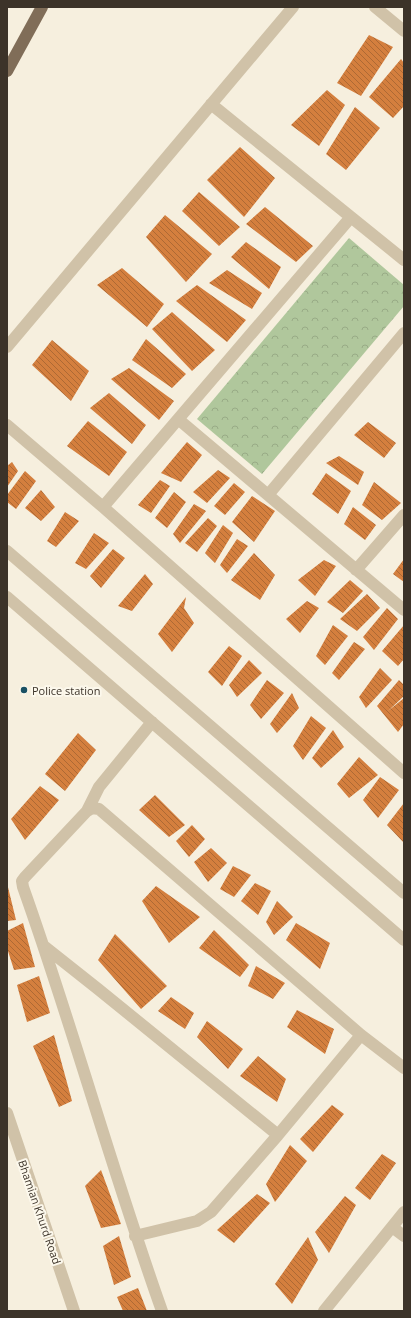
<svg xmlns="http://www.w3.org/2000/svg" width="411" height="1318" viewBox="0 0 411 1318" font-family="'Open Sans',sans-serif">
<defs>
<pattern id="park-crowns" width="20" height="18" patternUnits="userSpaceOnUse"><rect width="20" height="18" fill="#b0c79c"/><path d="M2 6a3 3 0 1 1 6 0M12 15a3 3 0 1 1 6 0" fill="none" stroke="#98ab86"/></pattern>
<pattern id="building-back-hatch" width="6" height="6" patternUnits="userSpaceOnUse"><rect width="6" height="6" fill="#d47f3e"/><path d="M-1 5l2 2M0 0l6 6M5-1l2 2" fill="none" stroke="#ad6934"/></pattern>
</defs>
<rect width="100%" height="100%" fill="#f6efde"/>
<path fill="url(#park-crowns)" d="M349,238L404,285V306L262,474L197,419Z"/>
<path fill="url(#building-back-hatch)" d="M369,35L393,47L361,96L337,83Z
M401,59L404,63V106L393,118L369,97Z
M327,90L345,105L319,146L291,125Z
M355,107L380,128L346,170L326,154Z
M240,147L275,178L244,217L207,180Z
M199,192L240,227L219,246L182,211Z
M265,207L313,246L296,262L246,224Z
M165,215L212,254L186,282L146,237Z
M246,242L281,267L269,289L231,257Z
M122,268L164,304L147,327L97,285Z
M227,270L262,293L252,309L209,283Z
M197,285L246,320L227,342L176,301Z
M172,312L215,350L192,371L152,329Z
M146,339L186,374L172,388L132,360Z
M52,340L89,371L71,401L32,365Z
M129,368L174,401L159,420L111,379Z
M109,393L146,425L132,444L90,408Z
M88,421L127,452L109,476L67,446Z
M368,422L396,443L384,458L354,435Z
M187,442L202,455L181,482L161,473Z
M339,456L364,472L358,485L326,463Z
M12,462L18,471L7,487V466Z
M218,470L230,478L207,503L193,492Z
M25,471L36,481L16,509L7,502V495Z
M326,473L351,491L338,514L312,494Z
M160,480L170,486L151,513L138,505Z
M374,482L401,503L382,520L362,505Z
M234,483L245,492L225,515L214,506Z
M41,490L55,507L41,521L25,508Z
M174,492L186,502L167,528L155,518Z
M252,496L275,511L254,542L232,522Z
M194,504L206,511L180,543L173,534Z
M353,507L376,525L365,540L344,524Z
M65,512L79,521L56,547L47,541Z
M208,518L217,526L197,552L185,543Z
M223,525L233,533L215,563L205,553Z
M94,533L109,543L86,569L75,563Z
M237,539L248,546L227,573L220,565Z
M113,549L125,558L101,588L90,576Z
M254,553L275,575L260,600L231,580Z
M404,559V582L393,574Z
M324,560L336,566L315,596L298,580Z
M145,574L153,584L132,611L118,606Z
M350,580L363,591L343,613L327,602Z
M367,594L380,608L357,631L340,619Z
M186,597L184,608L194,623L172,652L158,634Z
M307,601L319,608L300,633L286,619Z
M387,608L398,619L374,650L363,637Z
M333,625L348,636L325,665L316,656Z
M404,625V659L398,666L382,651Z
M354,642L365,649L339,680L332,673Z
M229,646L242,656L222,686L208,672Z
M249,660L262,673L237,697L229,685Z
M380,668L392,680L366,708L359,697Z
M267,680L284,693L261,719L250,705Z
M399,680L404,685V696L388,711L404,698V724L398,732L377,706Z
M292,693L299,708L277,733L270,724Z
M311,716L326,728L303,760L293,746Z
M333,730L344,747L321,768L312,758Z
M78,733L96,750L65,791L45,774Z
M359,757L378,775L349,798L337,784Z
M380,777L399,790L378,818L363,800Z
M40,786L59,800L25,840L11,819Z
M155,795L185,825L169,837L139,810Z
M404,803V843L387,825Z
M192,825L205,839L189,857L176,841Z
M211,848L227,863L208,882L194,862Z
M233,866L251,875L234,897L220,889Z
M7,883L16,920L7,921Z
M255,883L271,891L258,915L241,901Z
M156,886L200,917L169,943L142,901Z
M277,901L293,917L274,935L266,922Z
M23,923L35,967L14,970L7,948V931Z
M296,923L330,943L320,969L286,940Z
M214,930L249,965L240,977L199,948Z
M115,934L167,986L141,1009L98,960Z
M256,966L285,983L273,999L248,986Z
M39,976L50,1013L27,1022L17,985Z
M171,997L194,1013L185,1029L158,1011Z
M297,1010L334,1029L325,1054L287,1027Z
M207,1021L243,1049L228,1069L197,1037Z
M54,1035L72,1101L59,1107L33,1046Z
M258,1056L286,1079L277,1102L240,1076Z
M332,1105L344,1114L313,1152L300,1139Z
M290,1145L307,1161L275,1202L266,1184Z
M382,1154L396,1163L370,1200L355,1188Z
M101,1170L121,1224L101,1228L85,1186Z
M257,1194L270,1203L234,1243L217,1230Z
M345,1196L356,1205L329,1253L315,1232Z
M119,1236L131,1277L114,1285L103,1246Z
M308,1237L318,1260L292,1304L275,1284Z
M138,1288L147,1311H123L117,1297Z"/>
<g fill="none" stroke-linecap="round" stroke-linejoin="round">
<path stroke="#d0c2a8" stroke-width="12" d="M375,7L404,31
M211,104L404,260
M7,347L293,7
M178,419L404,610
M7,425L103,507L404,773
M268,495L404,333
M103,507L351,217
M7,551L404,893
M356,570L404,515
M7,597L404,940
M87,811L99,787L152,722
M45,947L98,989L278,1135
M7,1113L74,1311
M392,1227L404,1236
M135,1236L197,1221L211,1212L278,1135L361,1035
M162,1311C112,1171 73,1027 23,887L22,881L25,877L87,811L92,808L99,809L361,1035L404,1068
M324,1311L404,1212"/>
<path stroke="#806d58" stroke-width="12" d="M7,71L42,7"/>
</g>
<circle fill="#195063" stroke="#fcf8ec" stroke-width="1.5" cx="24" cy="690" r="4"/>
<g text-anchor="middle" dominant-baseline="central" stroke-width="4" stroke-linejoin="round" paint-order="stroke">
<g font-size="11" fill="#3c3329" stroke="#fcf8ec" text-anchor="start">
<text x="32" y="690">Police station</text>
</g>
<g font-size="11" fill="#3c3329" stroke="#fcf8ec">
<text transform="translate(40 1212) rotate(71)">Bhamian Khurd Road</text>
</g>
</g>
<rect width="411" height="1318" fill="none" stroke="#3c3329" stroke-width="16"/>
</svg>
